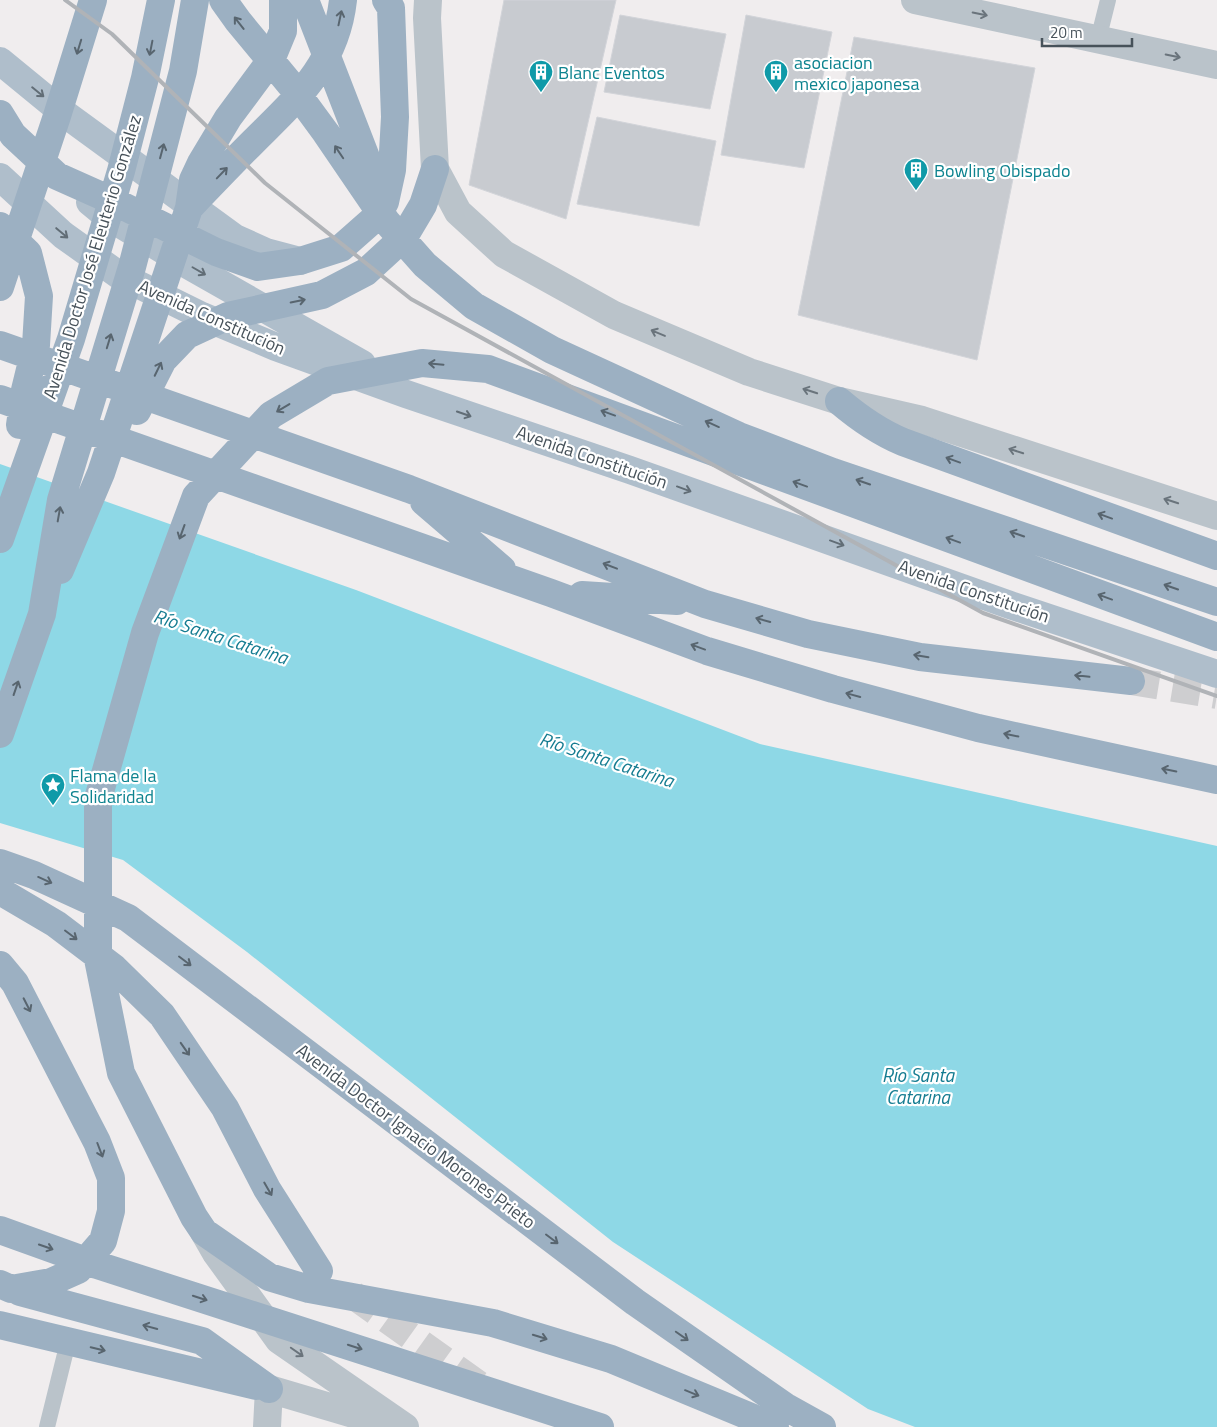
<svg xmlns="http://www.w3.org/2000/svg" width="1217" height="1427" viewBox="0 0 1217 1427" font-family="'Titillium Web',sans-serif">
<rect width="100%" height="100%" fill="#f0edee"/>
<path fill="#8ed8e6" d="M0,464L356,590L760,744L1217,846V1427H915L868,1409L613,1242L247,952L123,860L0,823Z"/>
<path fill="#c8cbd0" stroke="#d2d4d9" d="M504,0H616L566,219L469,185Z
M620,15L726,34L710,109L604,92Z
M746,15L832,32L804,168L721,155Z
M854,37L1035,68L977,360L798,315Z
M597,117L716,141L699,226L577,204Z"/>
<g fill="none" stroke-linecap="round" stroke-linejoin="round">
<path stroke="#ceced0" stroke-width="28" stroke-dasharray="28 14" stroke-linecap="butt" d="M1131,681L1217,695
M353,1295L479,1385"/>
<path stroke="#bac3ca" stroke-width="16" d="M1098,40L1108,0
M47,1427L68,1342"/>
<path stroke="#bac3ca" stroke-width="28" d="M428,0L427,18L435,169L458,212L504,254L614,315L749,372L839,401L922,420L1217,516
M915,0L1217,65
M204,1232L216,1253L279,1340L405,1427
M267,1427L269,1389L387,1424"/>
<path stroke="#afbecb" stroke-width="28" d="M0,61L61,111L235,238L266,252L300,261
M0,177L63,235L119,275L202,316L276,347L406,394L630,470L1010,605L1217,674
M90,202L107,216L188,265L362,364"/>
<path stroke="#9cb0c2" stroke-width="28" d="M223,0L238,21L290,84L326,133L386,221L425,265L474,306L552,350L739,436L833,472L1217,602
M305,0L369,165L377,193
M0,114L13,135L57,176L113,201L216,252L258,267L300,261L341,248L375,218L385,202L392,170L395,117L391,8L386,0
M189,208C210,186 231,164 253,142C296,99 336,65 343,0
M0,226L28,253L39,296L36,345L25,390L20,425
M0,287L57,116L93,0
M0,345L409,489L705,604L808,634L920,657L1131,681
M0,399L551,593L707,651L833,689L978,728L1217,780
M839,401C859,418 879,432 903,442L1217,556
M137,411L163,360L187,335L228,316L322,295L366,272L404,237L423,205L435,169
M424,502L502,569
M0,539L71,339L121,171L145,78L161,0
M60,570L101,473L189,208L193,180L201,163L228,118L271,60L283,31V0
M582,595L677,601
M0,734L42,614L61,500L132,267L183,71L195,0
M0,863L34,875L128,918L635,1302L786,1407L822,1427
M0,891L56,924L114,968L162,1015L225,1108L267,1189L319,1271
M0,965L15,983L97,1142L111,1178V1211L103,1241L78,1270L51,1282L11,1289L0,1284
M0,1230L97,1265L600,1427
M20,1292L202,1341L269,1389
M0,1325L256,1386
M775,1427L611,1359L493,1323L309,1289L269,1277L204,1232L194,1217L121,1073L98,959V799L145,633L196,496L271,415L328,381L422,363L488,369L1217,637"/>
<path stroke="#b0b3b7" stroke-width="4" d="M65,0L112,34L265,183L411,299L983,613L1217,696"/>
</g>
<defs><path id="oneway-shaft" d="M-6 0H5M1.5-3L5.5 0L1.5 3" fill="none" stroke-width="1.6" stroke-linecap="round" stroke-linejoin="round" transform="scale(1.25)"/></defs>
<g stroke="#6a747c">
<use href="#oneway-shaft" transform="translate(980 14) rotate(12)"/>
<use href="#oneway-shaft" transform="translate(1173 56) rotate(12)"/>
<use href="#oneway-shaft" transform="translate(658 333) rotate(-157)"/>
<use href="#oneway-shaft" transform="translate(810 391) rotate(-162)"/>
<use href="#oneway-shaft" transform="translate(1016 451) rotate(-162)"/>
<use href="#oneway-shaft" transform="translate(1171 501) rotate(-162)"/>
<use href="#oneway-shaft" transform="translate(297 1352) rotate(35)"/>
</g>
<g stroke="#58656f">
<use href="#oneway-shaft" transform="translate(340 18) rotate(-78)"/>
<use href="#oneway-shaft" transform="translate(239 23) rotate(-128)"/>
<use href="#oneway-shaft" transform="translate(79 47) rotate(107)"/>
<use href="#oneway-shaft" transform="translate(151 48) rotate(101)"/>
<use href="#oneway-shaft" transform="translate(162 151) rotate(-75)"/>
<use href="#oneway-shaft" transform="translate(339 152) rotate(-124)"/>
<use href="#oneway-shaft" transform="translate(222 173) rotate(-46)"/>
<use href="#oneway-shaft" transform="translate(298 301) rotate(-12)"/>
<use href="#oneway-shaft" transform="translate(109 341) rotate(-73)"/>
<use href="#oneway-shaft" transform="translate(436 364) rotate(-175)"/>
<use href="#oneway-shaft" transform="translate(158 369) rotate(-64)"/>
<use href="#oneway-shaft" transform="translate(283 408) rotate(149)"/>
<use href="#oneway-shaft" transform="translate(608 413) rotate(-160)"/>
<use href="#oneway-shaft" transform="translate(712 424) rotate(-156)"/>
<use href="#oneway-shaft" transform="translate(953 460) rotate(-160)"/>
<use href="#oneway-shaft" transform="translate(863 482) rotate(-161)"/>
<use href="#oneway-shaft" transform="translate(800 484) rotate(-160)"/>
<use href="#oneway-shaft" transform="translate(59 514) rotate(-80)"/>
<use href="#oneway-shaft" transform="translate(1105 516) rotate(-160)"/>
<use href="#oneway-shaft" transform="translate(182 532) rotate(110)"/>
<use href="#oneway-shaft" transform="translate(1017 534) rotate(-161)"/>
<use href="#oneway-shaft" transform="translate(953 540) rotate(-160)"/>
<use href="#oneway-shaft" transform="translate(610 566) rotate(-159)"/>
<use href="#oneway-shaft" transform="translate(1171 587) rotate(-161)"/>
<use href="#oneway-shaft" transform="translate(1105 597) rotate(-160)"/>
<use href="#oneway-shaft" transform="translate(763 620) rotate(-164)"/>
<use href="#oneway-shaft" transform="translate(698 647) rotate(-160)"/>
<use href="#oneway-shaft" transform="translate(921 656) rotate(-171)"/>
<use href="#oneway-shaft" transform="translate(1082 676) rotate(-174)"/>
<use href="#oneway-shaft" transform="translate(16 688) rotate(-71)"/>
<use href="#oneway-shaft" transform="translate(853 695) rotate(-165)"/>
<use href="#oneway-shaft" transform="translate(1011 735) rotate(-168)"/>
<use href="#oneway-shaft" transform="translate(1169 770) rotate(-168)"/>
<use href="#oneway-shaft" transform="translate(45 880) rotate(24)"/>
<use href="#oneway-shaft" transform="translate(71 935) rotate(37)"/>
<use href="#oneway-shaft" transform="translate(185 961) rotate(37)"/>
<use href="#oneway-shaft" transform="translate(27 1005) rotate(63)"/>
<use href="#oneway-shaft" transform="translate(185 1049) rotate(55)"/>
<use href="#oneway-shaft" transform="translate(100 1150) rotate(69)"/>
<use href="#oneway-shaft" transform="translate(268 1189) rotate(60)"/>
<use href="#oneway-shaft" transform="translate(552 1239) rotate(37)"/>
<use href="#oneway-shaft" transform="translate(46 1247) rotate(19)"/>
<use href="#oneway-shaft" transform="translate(200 1298) rotate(18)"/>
<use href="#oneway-shaft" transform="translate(150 1327) rotate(-165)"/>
<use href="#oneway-shaft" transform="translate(682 1336) rotate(35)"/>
<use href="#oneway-shaft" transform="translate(540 1337) rotate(17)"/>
<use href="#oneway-shaft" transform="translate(355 1347) rotate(18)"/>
<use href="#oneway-shaft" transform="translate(98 1349) rotate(13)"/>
<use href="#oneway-shaft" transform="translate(692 1393) rotate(22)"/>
</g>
<g stroke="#616d76">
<use href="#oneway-shaft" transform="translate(38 92) rotate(39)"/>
<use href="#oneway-shaft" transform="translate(62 233) rotate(40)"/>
<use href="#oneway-shaft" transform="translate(199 271) rotate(30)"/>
<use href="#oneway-shaft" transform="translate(464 414) rotate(19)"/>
<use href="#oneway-shaft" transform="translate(684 489) rotate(20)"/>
<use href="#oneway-shaft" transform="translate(837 543) rotate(20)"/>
</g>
<defs>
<symbol id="building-pin" viewBox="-11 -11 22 30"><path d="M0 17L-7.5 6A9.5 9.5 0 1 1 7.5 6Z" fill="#0f9aa8" stroke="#fff"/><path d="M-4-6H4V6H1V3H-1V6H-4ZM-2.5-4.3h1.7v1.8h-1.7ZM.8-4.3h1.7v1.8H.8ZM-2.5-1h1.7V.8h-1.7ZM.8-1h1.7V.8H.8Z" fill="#fff"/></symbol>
<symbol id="sight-pin" viewBox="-11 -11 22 30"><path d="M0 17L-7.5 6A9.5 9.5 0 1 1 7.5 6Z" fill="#0f9aa8" stroke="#fff"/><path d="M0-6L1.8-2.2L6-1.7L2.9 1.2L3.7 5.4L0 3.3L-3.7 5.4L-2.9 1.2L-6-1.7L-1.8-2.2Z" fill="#fff"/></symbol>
</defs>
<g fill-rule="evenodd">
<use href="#building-pin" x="527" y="58" width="28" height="38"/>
<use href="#building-pin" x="762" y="58" width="28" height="38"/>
<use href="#building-pin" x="902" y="156" width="28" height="38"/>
<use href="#sight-pin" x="39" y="771" width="28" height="38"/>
</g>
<g text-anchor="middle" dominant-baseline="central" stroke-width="4.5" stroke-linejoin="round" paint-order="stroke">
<g font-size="18" fill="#0d838f" stroke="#fff" text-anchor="start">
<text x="794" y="62">asociacion<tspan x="794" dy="21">mexico japonesa</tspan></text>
<text x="558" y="72">Blanc Eventos</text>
<text x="934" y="170">Bowling Obispado</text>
<text x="70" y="775">Flama de la<tspan x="70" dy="21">Solidaridad</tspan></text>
</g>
<g font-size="18" fill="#47525a" stroke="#fff">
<text transform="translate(92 257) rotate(-73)">Avenida Doctor José Eleuterio González</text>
<text transform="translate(212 317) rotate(24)">Avenida Constitución</text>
<text transform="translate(592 457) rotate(19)">Avenida Constitución</text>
<text transform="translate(974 591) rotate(19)">Avenida Constitución</text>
<text transform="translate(416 1136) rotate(37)">Avenida Doctor Ignacio Morones Prieto</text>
</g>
<g font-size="19" font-style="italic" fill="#157c91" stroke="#fff">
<text transform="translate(221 636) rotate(18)">Río Santa Catarina</text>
<text transform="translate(607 759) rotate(18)">Río Santa Catarina</text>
<text x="918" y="1074">Río Santa<tspan x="918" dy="22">Catarina</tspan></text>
</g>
</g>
<path d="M1042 38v8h90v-8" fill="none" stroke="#47525a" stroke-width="2.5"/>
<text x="1050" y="38" font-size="15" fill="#47525a" stroke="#ffffff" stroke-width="4" paint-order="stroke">20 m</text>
</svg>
